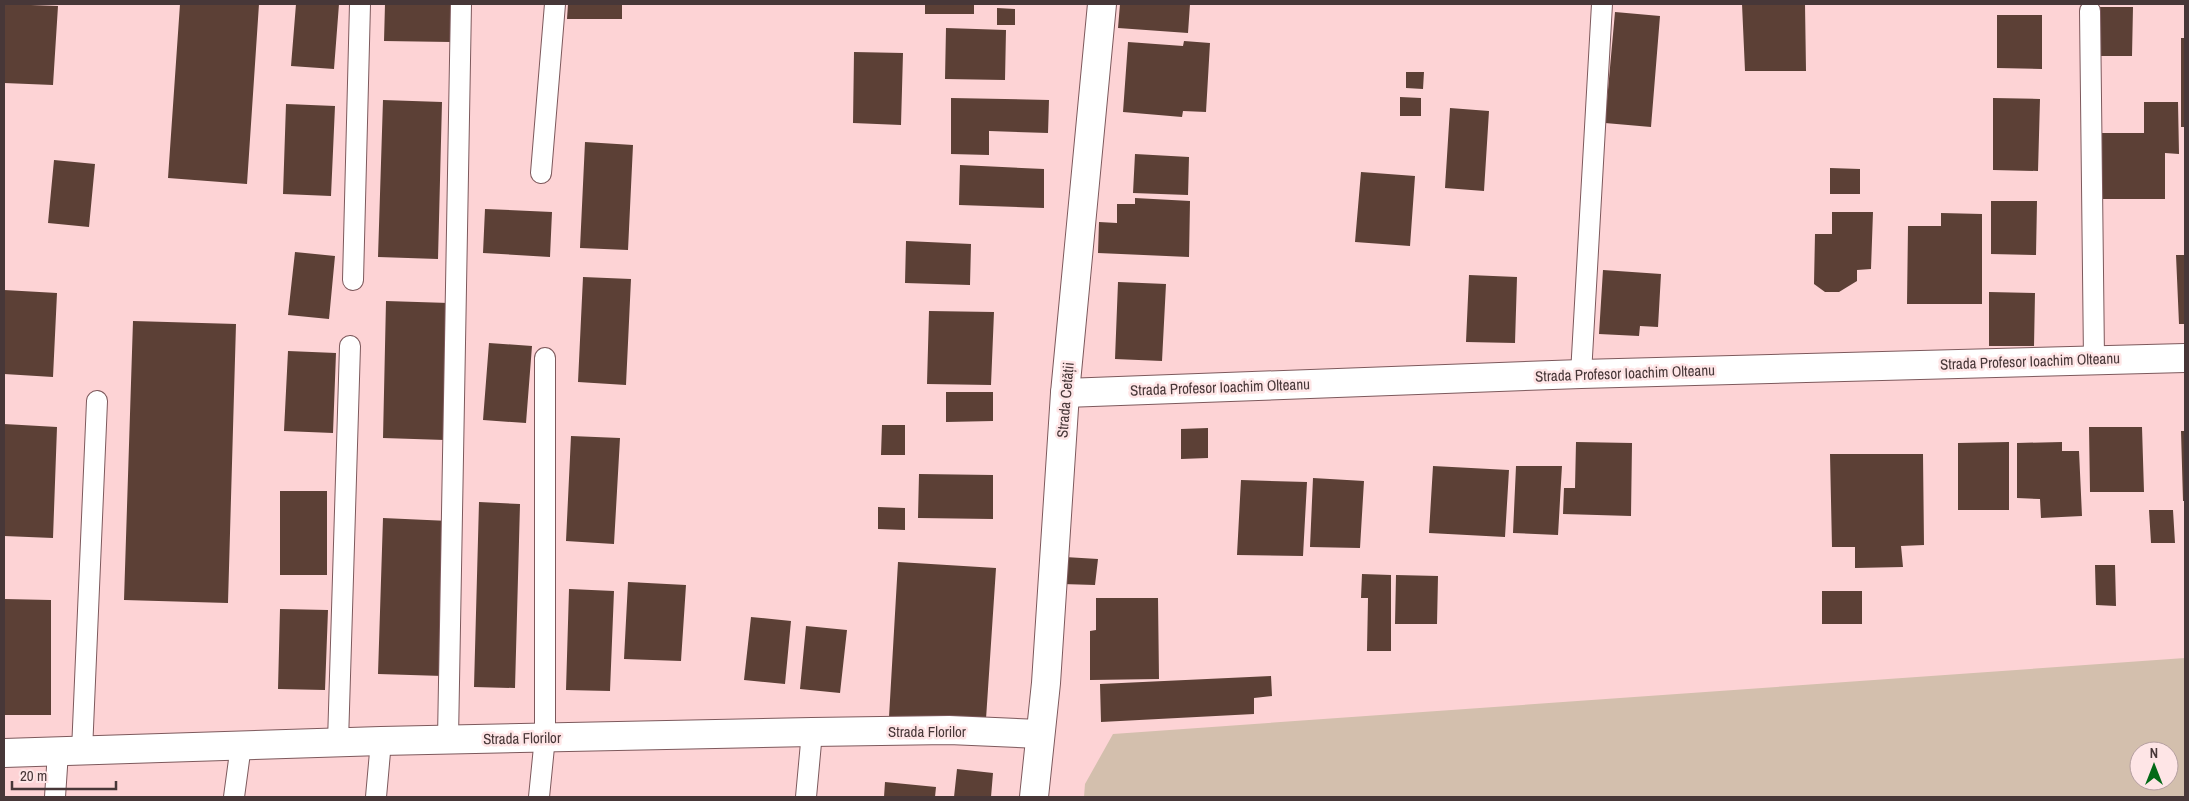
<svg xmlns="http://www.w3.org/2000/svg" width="2189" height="801" viewBox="0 0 2189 801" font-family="'Archivo Narrow',sans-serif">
<rect width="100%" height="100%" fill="#fdd3d5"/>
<path fill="#d3bfad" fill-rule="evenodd" d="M2185,658V797H1084L1085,784L1113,734ZM2139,751H2169V781H2139Z"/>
<path fill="#5c4036" d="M4,4L58,6L53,85L4,83Z
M180,4H259L247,184L168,178Z
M296,4H339L334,69L291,66Z
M385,4H452L451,42L384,41Z
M568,4H622V19H567Z
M925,4H974V14H925Z
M1120,4H1190L1188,33L1118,28Z
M1742,4H1805L1806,71H1745Z
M2097,7H2133L2132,56H2097Z
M997,8L1015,9V25H997Z
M1615,12L1660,16L1651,127L1605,123Z
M1997,15H2042V69L1997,68Z
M946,28L1006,30L1005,80L945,79Z
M2181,38H2185V127H2181Z
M1184,41L1210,43L1206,112L1183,111L1182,117L1123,112L1128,42L1183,46Z
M854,52L903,53L901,125L853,123Z
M1406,72H1424L1423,89L1406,88Z
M1400,97L1421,98V116H1400Z
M951,98L1049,100L1048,133L989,131V155L951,154Z
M1993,98L2040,99L2038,171L1993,170Z
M383,100L442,102L438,259L378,257Z
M2144,102H2178L2179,154L2165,153V199H2102V133H2144Z
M286,104L335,106L331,196L283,194Z
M1450,108L1489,111L1484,191L1445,188Z
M585,142L633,145L628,250L580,248Z
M1135,154L1189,157L1188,195L1133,193Z
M54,160L95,164L89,227L48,223Z
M960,165L1044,169V208L959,205Z
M1830,168L1860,169V194H1830Z
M1361,172L1415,176L1410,246L1355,242Z
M1135,198L1190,201L1189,257L1098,253L1099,222L1117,223V204H1135Z
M1991,201H2037L2036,255L1991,254Z
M485,209L552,212L550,257L483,253Z
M1832,212H1873L1871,269L1857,270V281L1839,292H1825L1814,284L1815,234H1832Z
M1941,213L1982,214V304H1907L1908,226H1941Z
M906,241L971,244L970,285L905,283Z
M295,252L335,256L329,319L288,315Z
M2176,255H2185V324H2179Z
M1603,270L1661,274L1658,327L1640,326L1639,336L1599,334Z
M1469,275L1517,277L1515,343L1466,342Z
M583,277L631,279L626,385L578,382Z
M1118,282L1166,284L1162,361L1115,359Z
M4,290L57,293L53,377L4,374Z
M1989,292L2035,293L2034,346H1989Z
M386,301L449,303L445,440L383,438Z
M929,311L994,312L991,385L927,384Z
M133,321L236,324L228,603L124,600Z
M489,343L532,346L526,423L483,420Z
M288,351L336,353L333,433L284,431Z
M946,392H993V421L946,422Z
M4,424L57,427L53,538L4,536Z
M882,425H905V455H881Z
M2089,427H2142L2144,492H2090Z
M1208,428V458L1181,459V429Z
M2181,431H2185V501H2183Z
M571,436L620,438L614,544L566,541Z
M1576,442L1632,443L1631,516L1563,514L1564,488H1575Z
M2009,442V510H1958V443Z
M2062,442V451H2079L2082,516L2041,518L2040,499L2017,498V443Z
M1830,454H1923L1924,545L1901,546L1903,567L1855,568V547H1832Z
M1433,466L1509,470L1505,537L1429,533Z
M1516,466H1562L1558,535L1513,533Z
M919,474L993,475V519L918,518Z
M1313,478L1364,481L1360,548L1310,547Z
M1241,480L1307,482L1303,556L1237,555Z
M280,491H327V575H280Z
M479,502L520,504L515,688L474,687Z
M878,507L905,508V530L878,529Z
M2149,510H2173L2175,543H2151Z
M383,518L449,521L443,676L378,674Z
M1065,557L1098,559L1095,585L1062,584Z
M898,562L996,568L986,719L889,717Z
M2095,565H2115L2116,606L2096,605Z
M1362,574L1391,575V651H1367L1368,598H1361Z
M1396,575L1438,576L1437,624H1395Z
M628,582L686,585L681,661L624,659Z
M569,589L614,591L610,691L566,690Z
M1822,591H1862V624H1822Z
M1096,598H1158L1159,679L1090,680V631L1096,630Z
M4,599L51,600V715H4Z
M280,609L328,610L325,690L278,689Z
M751,617L791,621L785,684L744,680Z
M806,626L847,630L840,693L800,689Z
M1271,676L1272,696L1254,698V714L1101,722L1100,684Z
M957,769L993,773L991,797H954Z
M885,782L936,787L935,797H884Z"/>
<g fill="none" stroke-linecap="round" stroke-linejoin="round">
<defs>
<path id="service" d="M2090,11L2094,359
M541,173L555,4
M353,280L360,4
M1581,374L1602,4
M448,739L461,4
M338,742L350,346
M82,751L97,401
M55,797L58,752
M234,797L241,745
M376,797L381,741
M539,797L545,737V358
M806,797L812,732"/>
<path id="minor" d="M1065,393L1581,374L2185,358
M4,753L381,741L812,732L949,730L1040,734"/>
<path id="tertiary" d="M1034,797L1046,683L1065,393L1102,4"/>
</defs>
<use href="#service" stroke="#7d595c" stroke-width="22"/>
<use href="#minor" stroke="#7d595c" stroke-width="30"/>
<use href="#tertiary" stroke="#7d595c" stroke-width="30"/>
<use href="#service" stroke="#fff" stroke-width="20"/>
<use href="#minor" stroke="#fff" stroke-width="28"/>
<use href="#tertiary" stroke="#fff" stroke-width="28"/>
</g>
<g text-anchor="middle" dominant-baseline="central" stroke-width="5" stroke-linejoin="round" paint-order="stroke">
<g font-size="15" fill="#473738" stroke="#fee5e6">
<text transform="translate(2030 361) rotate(-2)">Strada Profesor Ioachim Olteanu</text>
<text transform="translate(1625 373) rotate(-2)">Strada Profesor Ioachim Olteanu</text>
<text transform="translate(1220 387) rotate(-2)">Strada Profesor Ioachim Olteanu</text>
<text transform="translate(1065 400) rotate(-85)">Strada Cetății</text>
<text x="927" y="731">Strada Florilor</text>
<text transform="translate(522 738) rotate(-1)">Strada Florilor</text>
</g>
</g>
<rect width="2189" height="801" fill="none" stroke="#473738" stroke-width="10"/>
<g transform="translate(2154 766)"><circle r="24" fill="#fee5e6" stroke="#b59fa0"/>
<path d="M0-4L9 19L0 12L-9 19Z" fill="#036a17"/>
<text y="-8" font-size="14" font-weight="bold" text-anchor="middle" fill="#473738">N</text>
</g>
<path d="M12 781v8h104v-8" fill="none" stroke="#473738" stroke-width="2.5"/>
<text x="20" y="781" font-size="15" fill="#473738" stroke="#fee5e6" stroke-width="4" paint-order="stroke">20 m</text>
</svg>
